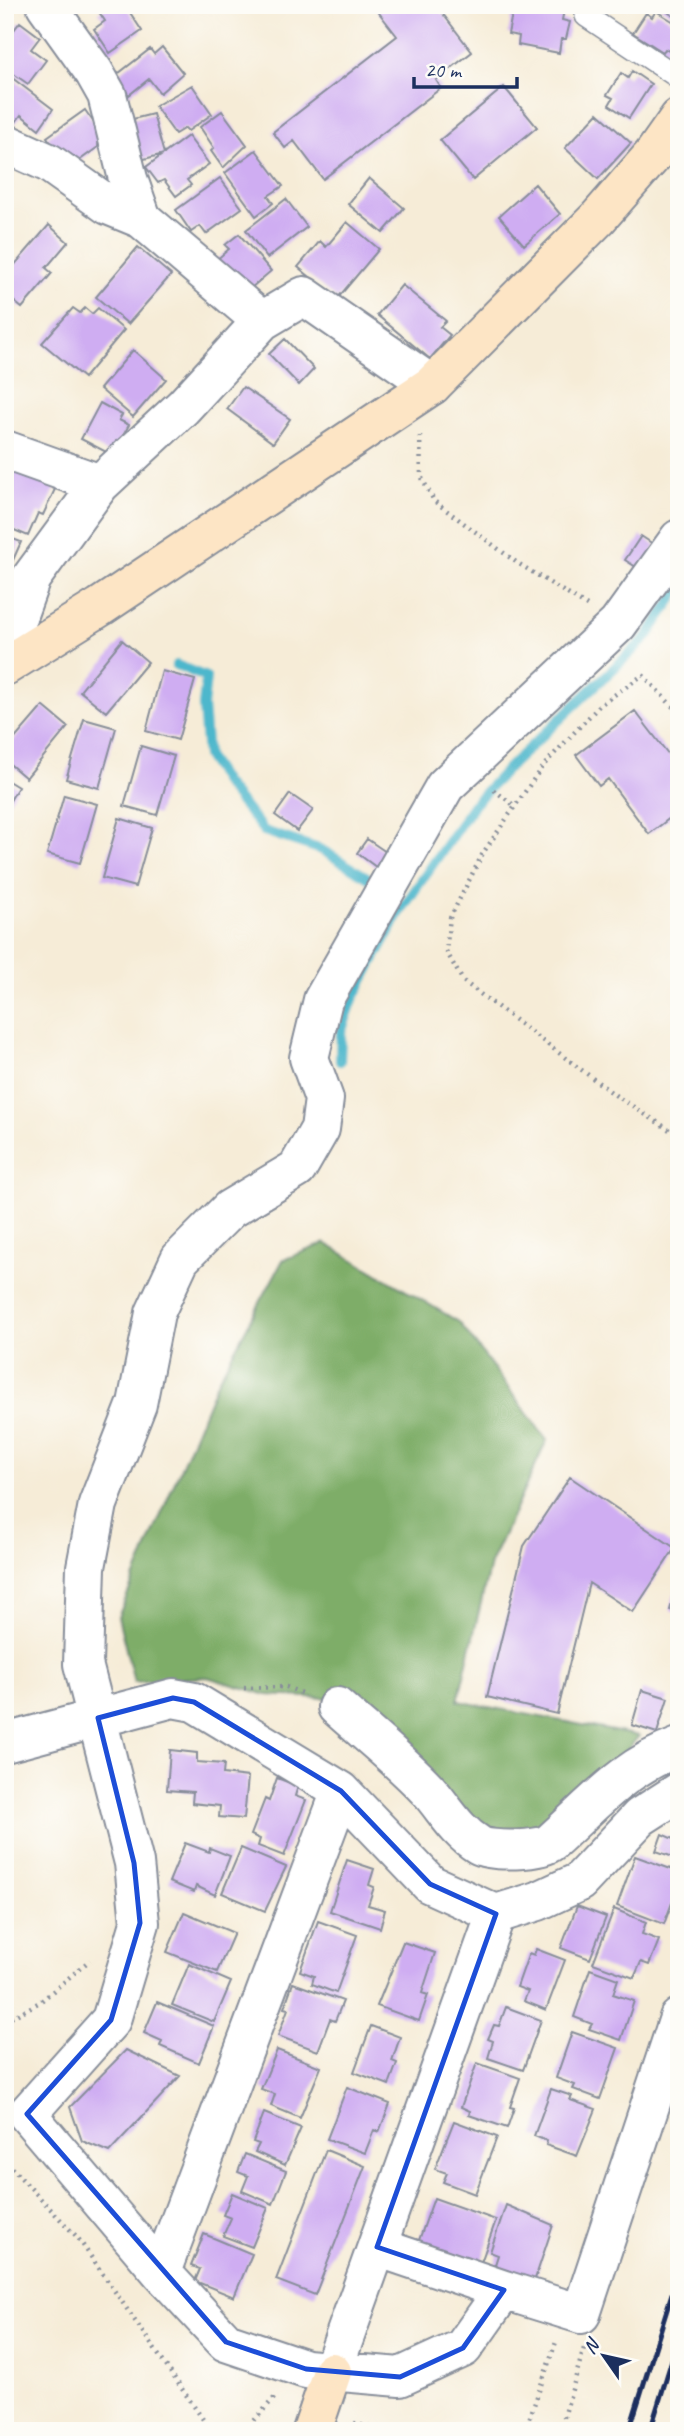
<svg xmlns="http://www.w3.org/2000/svg" width="684" height="2436" viewBox="0 0 684 2436" font-family="Caveat,sans-serif">
<rect width="100%" height="100%" fill="#fdfcf7"/>
<filter id="ink" filterUnits="userSpaceOnUse"><feTurbulence type="fractalNoise" baseFrequency=".0143" numOctaves="2"/><feDisplacementMap in="SourceGraphic" scale="14" xChannelSelector="R" yChannelSelector="G"/><feConvolveMatrix kernelMatrix="1 2 1 2 8 2 1 2 1" color-interpolation-filters="sRGB"/></filter>
<filter id="wash" filterUnits="userSpaceOnUse"><feTurbulence type="fractalNoise" baseFrequency=".00686" numOctaves="4" result="noise"/><feDisplacementMap in="SourceGraphic" scale="28" xChannelSelector="R" yChannelSelector="G"/><feGaussianBlur stdDeviation="1.57" result="paint"/><feColorMatrix in="noise" values="0 0 0 0 0 0 0 0 0 0 0 0 0 0 0 0 0 1.4 0 .05"/><feComposite in="paint" operator="in"/></filter>
<g filter="url(#wash)">
<rect width="100%" height="100%" fill="#f6ecd7"/>
<path fill="#7ead67" stroke="#4c6e62" stroke-width="2" d="M325,1243L459,1322L547,1440L490,1564L458,1701L639,1736L568,1820L484,1838L364,1700L267,1695L207,1677L134,1682L118,1617L216,1384L283,1260Z"/>
<g fill="none" stroke-linecap="round" stroke-linejoin="round">
<path stroke="#4eb7cc" stroke-width="10" d="M176,665L206,677L203,706L207,756L225,784L255,820L264,831L322,850L382,886
M340,1061L341,1032L353,999L400,912L474,804L509,767L647,637L679,589"/>
</g>
<g id="blocks">
<path fill="#cfadf2" d="M109,5H125L142,31L110,53L94,29L105,21L99,12Z
M373,5H436L472,52L436,80L441,88L323,179L294,141L285,148L273,132L397,36Z
M502,5H565L562,20L570,22L566,39H561L559,53L518,45L519,36L508,34L512,14L501,12Z
M658,5H679V20Z
M656,11L679,25V39L671,52L665,49L663,52L633,33L646,13L652,17Z
M20,22L40,37L31,49L46,60L28,84L5,68V42Z
M162,47L183,73L160,93L149,79L129,95L114,77L150,49L154,54Z
M632,71L651,84L629,118L609,105L613,98L607,95L621,73L628,78Z
M7,74L53,109L39,129L21,115L13,126L5,120Z
M192,85L212,114L188,131L185,128L175,134L155,106Z
M504,87L537,127L473,180L440,140Z
M85,110L99,130L98,147L69,168L47,137Z
M222,111L247,145L223,168L211,151L214,148L200,127Z
M598,113L631,143L598,179L565,148Z
M153,114L164,154L136,161L125,121Z
M188,136L209,164L187,180L191,185L176,196L164,180L158,183L146,167Z
M256,150L283,186L268,196L273,203L256,216L225,173Z
M220,178L242,208L206,234L200,226L191,232L176,210Z
M369,178L404,208L383,233L348,204Z
M535,184L560,214L524,245L499,216Z
M286,199L307,227L267,258L246,230Z
M347,222L379,249L337,299L298,267L320,241L326,247Z
M49,225L68,242L46,268L52,273L22,308L5,294V276Z
M239,234L271,271L244,294L215,261L229,249L225,245Z
M138,247L171,275L128,324L96,297Z
M402,285L446,321L440,327L450,335L430,359L377,315Z
M73,308L80,313L85,308L92,314L98,308L124,330L84,378L42,343Z
M285,339L314,369L299,385L269,354Z
M133,350L166,379L133,417L100,389Z
M243,387L290,419L273,443L227,409Z
M100,403L122,415L119,420L129,425L112,455L81,439Z
M9,466L56,487L43,515L38,513L28,536L5,526V473Z
M5,536L21,542L5,578Z
M641,536L656,546L641,570L625,560Z
M122,640L148,662L106,712L80,691Z
M162,671L195,680L178,740L146,731Z
M43,706L68,727L26,778L5,760V750Z
M635,711L679,768V811L649,834L608,779L599,786L576,755Z
M84,719L116,728L99,788L66,779Z
M141,746L174,756L157,815L124,806Z
M5,779L18,787L5,809Z
M290,794L313,810L297,831L275,815Z
M64,795L97,804L80,863L47,854Z
M119,818L152,828L135,887L102,878Z
M367,839L386,852L376,867L357,853Z
M570,1477L675,1548L633,1612L589,1583L557,1714L487,1697L524,1546Z
M678,1581H679V1612L670,1610Z
M642,1690L668,1698L657,1733L632,1725Z
M170,1750L197,1753V1762L224,1764L223,1774L248,1777L244,1819L219,1817L220,1806L192,1803L193,1792L167,1790Z
M277,1778L298,1786L295,1796L306,1800L284,1856L258,1846L260,1839L251,1835L265,1799L269,1801Z
M679,1824V1859L656,1851L662,1834L673,1839Z
M185,1843L209,1852L210,1848L230,1856L215,1895L196,1886L194,1892L169,1882Z
M241,1848L286,1867L265,1911L222,1893Z
M635,1856L679,1872V1884L664,1924L617,1906Z
M347,1860L374,1869L369,1885L374,1887L368,1905L385,1910L380,1928L330,1911Z
M577,1906L606,1917L590,1959L561,1948Z
M614,1909L646,1922L642,1934L659,1940L649,1965L641,1962L634,1978L593,1963Z
M184,1912L234,1933L217,1972L167,1952Z
M318,1921L357,1935L336,1993L312,1984L314,1976L300,1971Z
M403,1942L435,1953L422,1993L428,1995L419,2021L377,2006Z
M536,1949L565,1960L546,2010L524,2001L528,1991L517,1987L529,1953L534,1955Z
M189,1964L231,1982L214,2022L172,2005Z
M590,1969L618,1979L613,1994L634,2001L621,2040L589,2029L592,2024L574,2017Z
M293,1983L343,2001L335,2021L330,2019L318,2051L278,2036L288,2009L284,2008Z
M157,2002L214,2026L199,2063L160,2046L162,2041L144,2033Z
M506,2007L541,2020L523,2070L488,2058L493,2041L488,2039L494,2025L499,2026Z
M371,2026L400,2037L392,2061L397,2063L389,2085L354,2072Z
M572,2032L618,2048L600,2099L573,2089L575,2085L556,2078Z
M126,2050L180,2076L109,2152L82,2141L70,2107Z
M277,2050L321,2067L300,2118L271,2106L275,2094L261,2089Z
M477,2063L520,2078L510,2107L514,2108L507,2128L469,2115L470,2111L461,2107Z
M347,2087L390,2104L379,2132L374,2130L365,2153L327,2139Z
M551,2089L572,2096L570,2100L596,2109L577,2156L546,2145L547,2141L534,2136Z
M264,2113L301,2128L285,2165L255,2152L259,2144L253,2142Z
M454,2121L497,2137L475,2194L443,2182L447,2173L435,2169Z
M326,2150L365,2166L315,2295L276,2280Z
M245,2154L286,2171L273,2204L242,2191L248,2176L238,2172Z
M232,2193L268,2208L252,2247L223,2236L231,2218L223,2215Z
M434,2198L496,2220L479,2268L417,2246Z
M506,2205L553,2225L533,2285L493,2271L498,2255L490,2252Z
M204,2234L252,2254L234,2297L195,2281L200,2269L191,2266Z"/>
</g>
</g>
<g filter="url(#ink)">
<use href="#blocks" fill-opacity="0" stroke="#888e9a" stroke-width="2"/>
<g fill="none" stroke-linecap="round" stroke-linejoin="round">
<defs>
<path id="lane" d="M586,16L679,78"/>
<path id="street" d="M46,5L94,72L107,95L128,179L142,219
M5,143L49,163L108,205L142,219L262,321L304,296L432,385
M5,450L100,484
M679,539L618,624L445,786L323,1000L309,1058L324,1099L320,1129L297,1169L230,1209L180,1259L155,1313L137,1404L98,1504L86,1567L83,1664L134,1863L140,1923L111,2020L27,2114L161,2272L226,2342L306,2369L400,2377L463,2348L504,2290L581,2314L679,2018
M5,650L31,578L100,484L183,407L262,321
M337,1707C367,1734 401,1761 428,1790C445,1809 456,1831 479,1845C491,1852 541,1851 551,1842C594,1804 623,1767 679,1747
M5,1743L173,1698L194,1702L341,1791L430,1884L496,1914L538,1901L579,1882L640,1817L679,1792
M377,2247L504,2290
M161,2272L341,1791
M332,2372L496,1914"/>
<path id="secondary" d="M5,666L100,607L432,385L598,218L653,155L679,118
M312,2431L332,2372"/>
</defs>
<use href="#lane" stroke="#888e9a" stroke-width="24"/>
<use href="#street" stroke="#888e9a" stroke-width="42"/>
<use href="#secondary" stroke="#888e9a" stroke-width="42"/>
<path stroke="#888e9a" stroke-width="4.5" stroke-dasharray="2 5" stroke-linecap="butt" d="M420,436L421,476L434,501L516,562L587,606
M679,705L674,708L643,675L600,705L542,767L483,853L450,918L446,951L463,981L615,1095L679,1136
M494,790L515,806
M244,1688L286,1687L304,1694
M5,2021L40,2002L90,1960
M5,2156L6,2162L78,2238L211,2431
M354,2423L383,2431
M245,2431L275,2397
M525,2431L556,2342
M560,2431L584,2348"/>
<use href="#lane" stroke="#fff" stroke-width="21"/>
<use href="#street" stroke="#fff" stroke-width="38"/>
<use href="#secondary" stroke="#fde5c5" stroke-width="38"/>
<path stroke="#1b2f5e" stroke-width="5" d="M629,2431L679,2271
M650,2431L679,2337"/>
</g>
</g>
<path fill="none" stroke="#1d4ed8" stroke-width="5" stroke-linejoin="round" d="M173,1698L194,1702L341,1791L430,1884L496,1914L377,2247L504,2290L463,2348L400,2377L306,2369L226,2342L27,2114L111,2020L140,1923L134,1863L98,1718Z"/>
<rect width="684" height="2436" fill="none" stroke="#fdfcf7" stroke-width="28"/>
<g transform="translate(604 2356) rotate(304)" stroke="#fdfcf7" stroke-width="5" paint-order="stroke">
<path d="M0-5L12 26L0 18L-12 26Z" fill="#1b2f5e"/>
<text y="-10" font-size="19" font-weight="bold" text-anchor="middle" fill="#1b2f5e">N</text>
</g>
<path d="M414 77v10h103v-10" fill="none" stroke="#1b2f5e" stroke-width="3.5"/>
<text x="425" y="77" font-size="21" fill="#1b2f5e" stroke="#fdfcf7" stroke-width="5" paint-order="stroke">20 m</text>
</svg>
